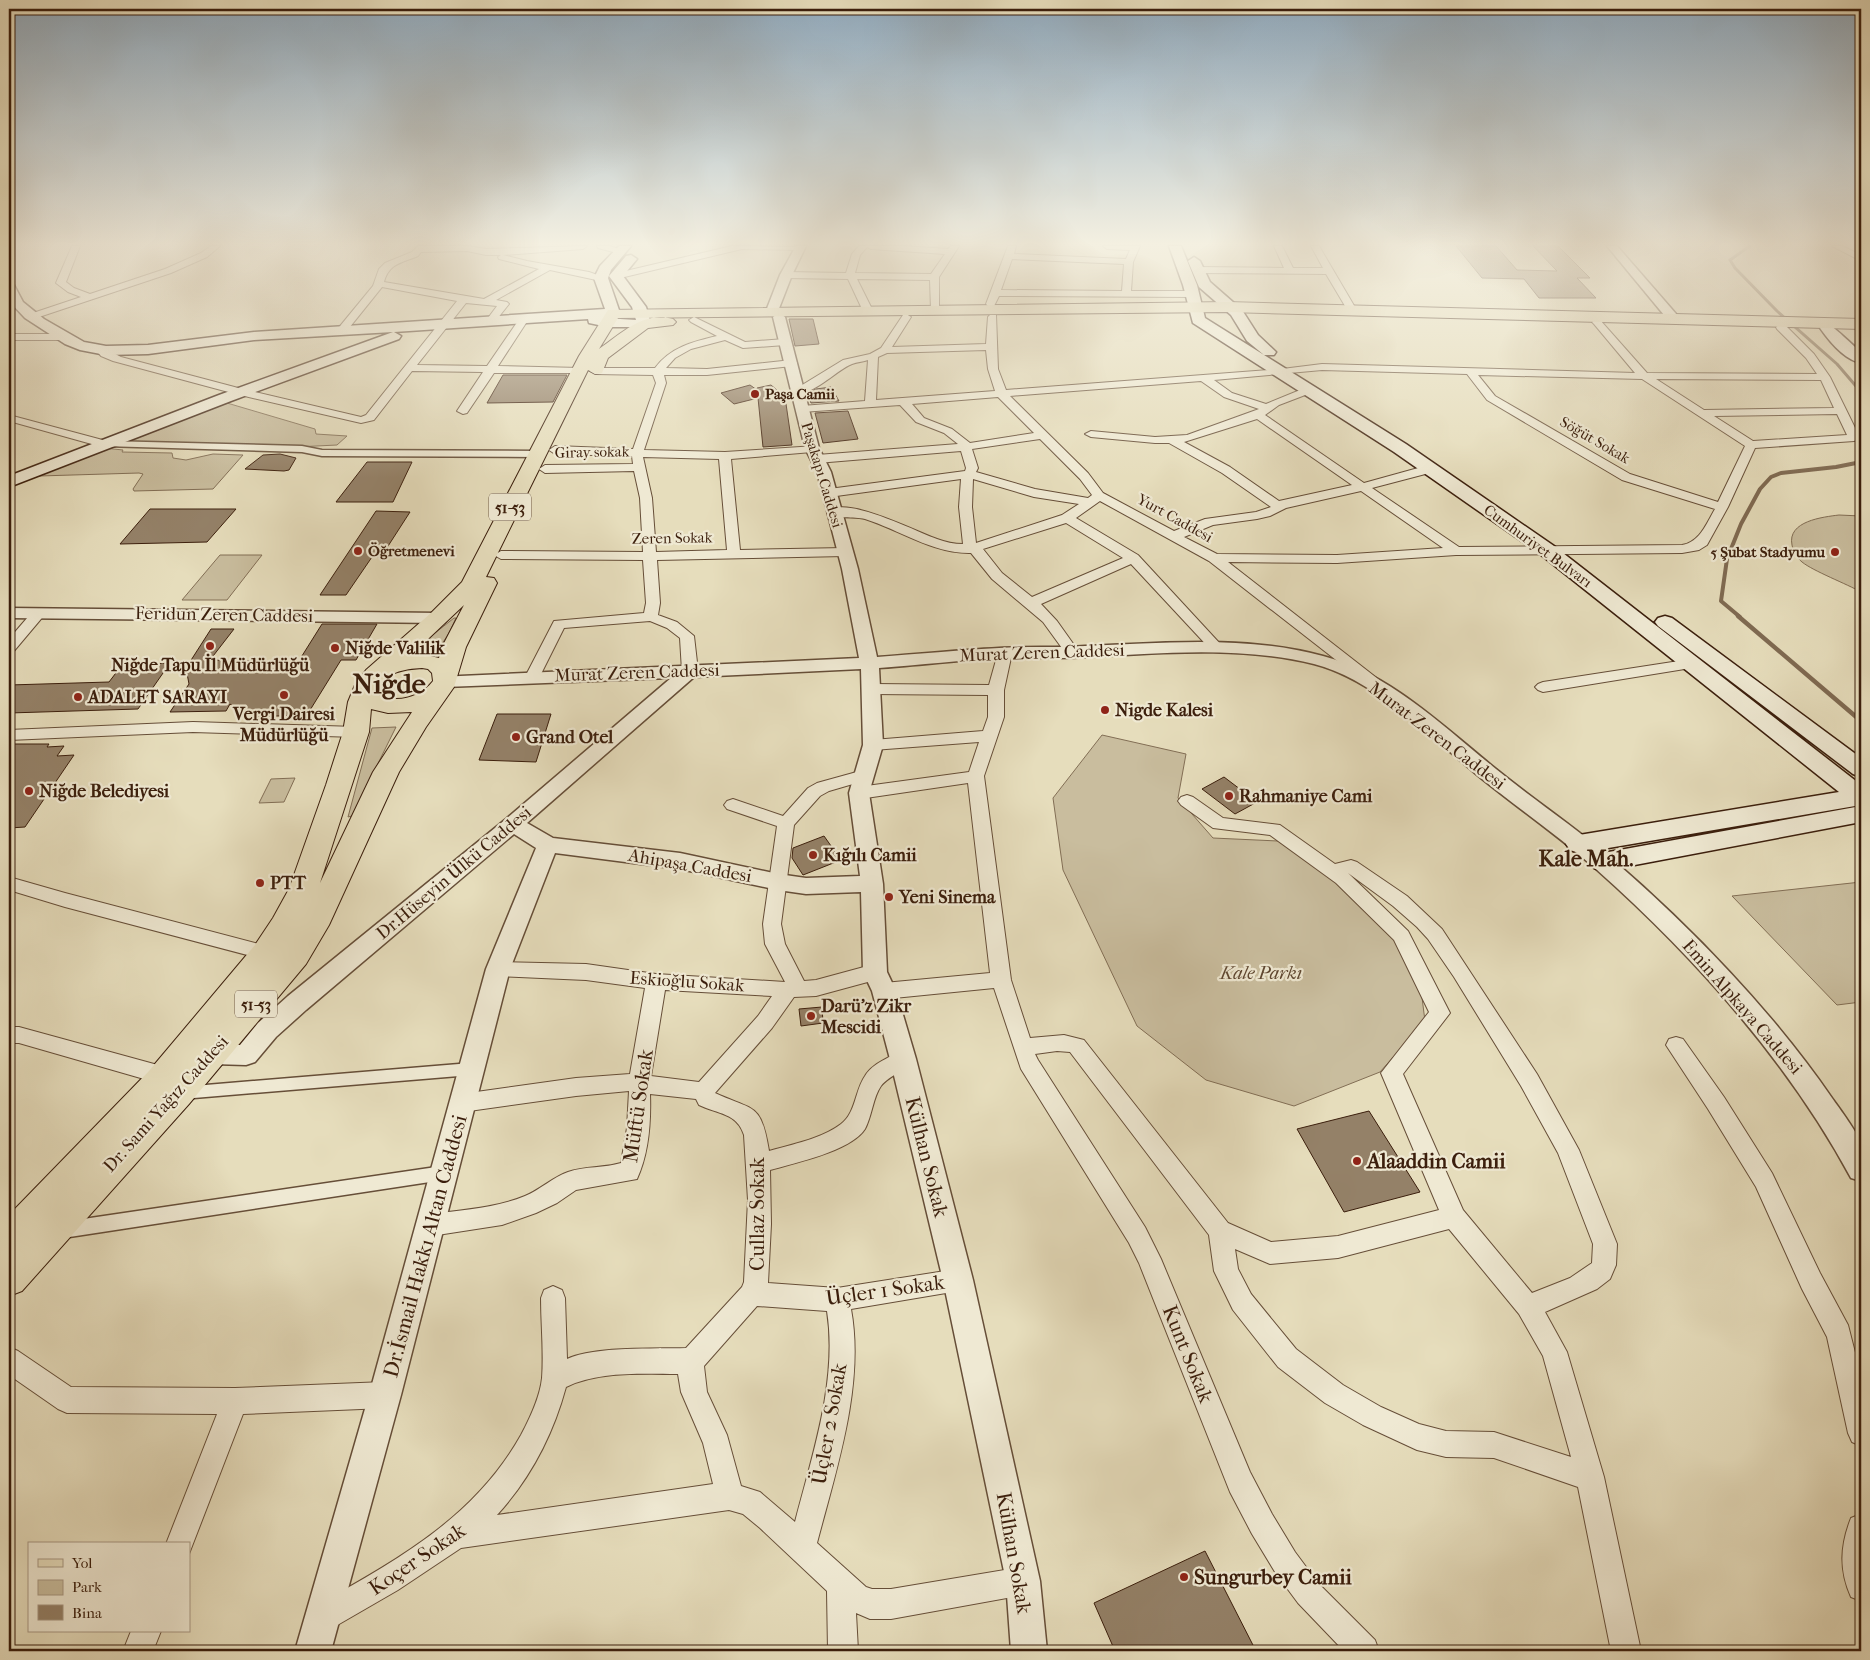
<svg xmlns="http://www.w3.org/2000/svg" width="1870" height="1660" viewBox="0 0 1870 1660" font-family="'IM FELL French Canon',serif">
<rect width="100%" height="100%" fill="#e6ddbc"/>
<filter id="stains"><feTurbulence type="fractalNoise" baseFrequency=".004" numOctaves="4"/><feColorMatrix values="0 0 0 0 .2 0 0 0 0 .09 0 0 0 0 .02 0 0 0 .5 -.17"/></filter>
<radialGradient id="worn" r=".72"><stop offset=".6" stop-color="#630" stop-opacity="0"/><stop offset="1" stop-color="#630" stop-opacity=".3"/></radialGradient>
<path fill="#c9bd9e" stroke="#826e55" d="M227,403L315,429L316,434L347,436L337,445L296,447L126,441Z
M104,448L123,450L122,452L172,453L173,458L186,460L213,454L243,455L213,489L134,491L133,489L143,474L139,473L39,476Z
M1839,515L1861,516V592C1847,584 1813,571 1802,562C1797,558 1793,551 1792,545C1787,521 1823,517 1839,515Z
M220,555H262L227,600H182Z
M454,618H456C449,633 439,659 418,650L421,644Z
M396,727L352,816L348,817L372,728Z
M1102,735L1186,754L1178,798L1213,838L1278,841L1373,908L1418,966L1425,1021L1380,1072L1294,1106L1206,1080L1137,1026L1063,870L1053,798Z
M295,778L284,802L259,803L271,779Z
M1861,882V1002L1837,1005L1732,896Z"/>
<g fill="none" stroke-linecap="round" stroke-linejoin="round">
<path stroke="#7f6a52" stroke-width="3" d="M1750,246L1730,260L1735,268L1777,311L1837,364L1861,392"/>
<path stroke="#7f6a52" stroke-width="4" d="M1740,617L1721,601L1727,559L1741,524L1760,489L1771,477L1781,473L1836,467L1861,462"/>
<path stroke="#7f6a52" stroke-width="4.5" d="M1738,616L1861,721"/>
</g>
<path fill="#948168" stroke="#3b1e0c" d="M1456,246H1496L1517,270L1557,271L1533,246H1558L1590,278H1577L1596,298H1539L1524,279L1482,278Z
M789,319H813L819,344L795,346Z
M503,375H567L553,402L487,403Z
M750,385L757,390V388L771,385L785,397L792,445L763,447L758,398L734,404L721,393Z
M831,387L839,401L811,403L807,393L816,389Z
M848,411L858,439L823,443L815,413Z
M263,455L280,454L296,458L289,470L284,471L245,469Z
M367,462H412L393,502H336Z
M150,509H236L207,542L120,544Z
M376,511L410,512L381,557H372L346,595H320Z
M322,624H377L356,660H341L307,715L247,717L230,704L226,711L170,712L189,684L186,668L211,629H234L210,660L252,661L248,668L276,669L295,667Z
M170,663L138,709L9,713V685L109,682L122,665Z
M497,714H551L536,762L479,760Z
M9,744H49L47,747L64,746L57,756L74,755L25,827L9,828Z
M1224,777L1257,802L1235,814L1202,789Z
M824,836L841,860L803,875L792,858L793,848Z
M822,1007L823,1023L801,1026L799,1009Z
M1369,1111L1420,1192L1344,1212L1297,1129Z
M1205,1551L1256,1651H1115L1094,1603Z"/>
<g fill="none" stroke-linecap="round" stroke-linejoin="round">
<defs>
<path id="pedestrian" d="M106,441L302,446L322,450L537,451L541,454L537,457L322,456L302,452L103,446V442Z
M471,1063L476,1065L479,1069L476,1073L471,1075L182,1099L177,1098L174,1093L177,1088L182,1087Z
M443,1166L449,1168L451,1173L449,1178L443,1180L63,1238L57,1235L55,1230L57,1225L63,1222Z"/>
<path id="minor" d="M72,246H80L66,282L74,288L90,294L165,269L201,253L211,246H220L207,257L171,273L36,318H30V314L81,297L68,292L56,283Z
M418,246H468L486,249L587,246L583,249L503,255L527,261L589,272L606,278L601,281L550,270L496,300L507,302L509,304L493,324L490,325L485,322L497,306L466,303L417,365L487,366L520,318L523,317L528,320L498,366L580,368L584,369L585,371L584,373H494L467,413L463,414L457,411L483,372L412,371L374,420L361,423L236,394L113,361L101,356L95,349L100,346L121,357L242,389L361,417L366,415L457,301L382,287L345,333H337L336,331L373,286L379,269L385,263L412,252ZM467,251L486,255H501L498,257L499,259L539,269L484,299L384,282C389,263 402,263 418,256L421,252Z
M597,246H610L625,251L621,254L598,248Z
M732,246L804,247L800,250L742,249L616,279L611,276L613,274Z
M859,246H902L948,249L951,246H959L939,277V312H933L931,310L930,280L857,279L873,311L868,314L863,311L848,279L786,278L781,275L786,272L846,273L852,254ZM867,247L871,249L945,254L931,274L855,273L860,255Z
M1008,246H1016L1014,254L1126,259L1130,250L1107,249L1103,246H1140L1133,262L1131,291H1193L1198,294L1193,297L999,296L994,306H988L986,304ZM1012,259L1124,264L1122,291L1001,290Z
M1274,246H1282L1293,268H1323L1311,246H1319L1356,309L1354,311H1348L1326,274L1198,273L1193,270L1198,267L1284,268Z
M1832,246H1842L1861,255V261Z
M906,314L911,317L892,347L986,344L988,317L990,315H996L998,369L1006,390L1282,369L1322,364L1635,373L1594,324L1592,322L1597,319L1600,320L1647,373L1817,374L1806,358L1777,329L1776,327L1781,324L1785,325L1814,354L1830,377L1860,438L1854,441L1755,448L1728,507L1707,545L1699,550L1682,553L1456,555L1337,563L1228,562L1378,679L1381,682L1378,685H1368L1209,561L1100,501L1076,518L1138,555L1224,648L1222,651H1212L1131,564L1041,604L1057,621L1079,652L1077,655H1067L1043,622L992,579L971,553C933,554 900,530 865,519C854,516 835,520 828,512C843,494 917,532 937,539C945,542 954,544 963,544L959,507L961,479L829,497L823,493L829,489L965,471L966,468L961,451L817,463L811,459L817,455L958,444L944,433L916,422L900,405L802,412L796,409L802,406L865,401L868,360C862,362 857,362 852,364C836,370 813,397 795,392L794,390L843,360L870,354L881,348L903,315ZM986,350L988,369L995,391L876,400L878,357L887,353ZM1322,370L1467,374L1487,400L1622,480L1715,509C1706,524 1700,542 1682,545L1459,547L1372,488L1433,472L1435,469L1433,466L1429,465L1364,483L1265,415L1279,405L1313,392L1314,390L1313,388H1305L1266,404L1232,393L1214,380ZM1478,375L1642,379L1745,446L1718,502L1630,474L1495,396ZM1656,379L1821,380L1834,408L1704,410ZM1201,381L1224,397L1259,409L1187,435L1155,437L1091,431L1085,434L1091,437L1155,443H1169L1222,473L1271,507L1256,512L1205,519L1174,531L1103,493L1088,473L1010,396ZM998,397L1034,433L970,443L952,429L924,418L912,404ZM1837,414L1847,435L1753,441L1714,416ZM1257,419L1352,485L1279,501L1230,467L1184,442ZM1040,439L1080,479L1092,495L1088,498L1035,489L976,472L978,468L972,449ZM973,479L1034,497L1079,504L1062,515L976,543L972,507ZM1361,491L1443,548L1337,555L1217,554L1184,537L1213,525L1257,519L1270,516L1286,508ZM1066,523L1123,558L1032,597L1002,573L983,549Z
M694,317L745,342L785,339L790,342L785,345L743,348L725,340L691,349L675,358L666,368L707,369L792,360L797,363L792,366L707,375H664L666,383L644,450L725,452L816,446L818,448L812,452L731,459L740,550L845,548L852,552L845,556L657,560L660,603L658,615L677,622L694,636L698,671L695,674H685L682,671L680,638L667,628L650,621L564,628L538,680H528L525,677L554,621L644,613L646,603L643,560L501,559L494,555L501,551L643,552L640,498L634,471L545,473L539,469L545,465L633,464L632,456L555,454L549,450L555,446L633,449L656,383L653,375L595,374L590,371L595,368H655C671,347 692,342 717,336L691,322L689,320ZM643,457L719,459L727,550L656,552L652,498Z
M9,334H66L71,337L66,340H9Z
M9,415L110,442L112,444L106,448L9,421Z
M39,609L44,610L46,613L14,651L9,652V639L34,610Z
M1005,649L1010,650L1012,653L1004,690V717L984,776L1011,980L1030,1038L1064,1035L1084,1040L1228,1223L1271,1242L1338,1236L1439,1210L1381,1073L1429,1012L1394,940L1336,883L1270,835L1213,828L1181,805L1178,801L1181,797L1187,795L1193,797L1223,818L1280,825L1335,864L1351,860L1357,862L1407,896L1442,929L1537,1074L1579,1150L1617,1244L1616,1265L1610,1279L1597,1289L1545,1312L1567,1352L1604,1477L1641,1651H1611L1578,1487L1494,1458L1446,1457L1417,1450L1363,1425L1325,1403L1278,1367L1233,1310L1214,1271L1209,1235L1070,1052L1057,1051L1035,1054L1038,1060L1145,1227L1161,1259L1250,1472L1272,1514L1295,1552L1318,1583L1375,1640L1379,1651H1344L1298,1603L1275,1572L1252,1534L1230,1492L1139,1263L1129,1243L1021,1069L994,988L884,999L877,996L874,991L877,986L884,983L990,973L968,783L859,799L853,797L851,793L853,789L859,787L969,772L979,742L873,750L867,749L865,745L867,741L873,740L983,731L988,717V695L872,694L867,692L864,689L867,686L872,684L989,685L998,653L1000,650ZM1348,873L1393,906L1417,927L1428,939L1454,977L1521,1086L1558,1153L1593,1244L1592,1263L1570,1278L1532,1293L1463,1210L1403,1074L1450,1013L1408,931ZM1449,1229L1519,1314L1543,1356L1571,1457L1494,1432L1446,1431L1419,1424L1381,1407L1343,1385L1296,1349L1251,1294L1238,1269L1235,1249L1270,1264L1338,1258Z
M1692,659L1697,661L1700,664L1697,667L1543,692L1538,690L1535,687L1538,684L1543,682Z
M193,722L356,727L362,728L364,732L362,736L356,737L193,732L9,740V730Z
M864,770L870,771L872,775L870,779L829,791L820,796L794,825L781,924L785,944L804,981L816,980L875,964L882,967L885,972L882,977L875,980L816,996L794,997L772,1028L715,1093C754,1111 761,1102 769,1151C793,1144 821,1139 841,1124C856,1113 855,1090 865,1076C870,1067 880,1062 889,1057C897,1052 901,1050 910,1053L913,1059C907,1072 890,1074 881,1086C873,1097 872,1116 865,1129C851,1151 795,1163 770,1170L771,1224L768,1283L837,1288L958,1269L967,1272L970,1280L967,1288L958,1291L851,1309C865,1385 836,1470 817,1543L866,1587L872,1589H891L1023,1567L1033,1571L1037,1581L1033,1591L1023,1595L891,1619H870L856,1613L858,1651H828L827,1591L760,1528L743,1514L729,1510L461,1548L398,1590L334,1627L324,1632L314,1627L309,1617L314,1607C395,1561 474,1519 521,1435C530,1418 540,1397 542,1378C544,1352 541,1324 541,1298L544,1290L553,1286L562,1290L565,1298L567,1359C595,1346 655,1349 686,1348L742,1287L744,1282L748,1200L744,1135C737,1113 718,1114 699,1105L696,1099L650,1094C651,1122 649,1153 637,1179L576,1190L557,1203L536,1213L502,1225L431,1236L423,1233L419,1225L423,1217L431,1214C462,1210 496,1208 525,1196C540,1190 553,1177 568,1172C585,1166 605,1168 621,1163L627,1128L629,1091L576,1096L462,1112L454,1109L451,1103L454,1097L462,1094L576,1078L630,1074L645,988L586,980L498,976L491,974L488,969L491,964L498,962L586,964L656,974L785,982L765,944L763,924L777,826L727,809L724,805L727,801L733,799L783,816L808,788L817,783ZM665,990L772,996L758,1016L699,1082L651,1076ZM757,1306L827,1311C838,1380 812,1456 795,1522L760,1492L741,1486L727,1435L707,1392L704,1366ZM678,1374L681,1392L703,1443L713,1484L497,1515C530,1479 553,1435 566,1387C599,1371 642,1374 678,1374Z
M9,877L65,893L266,946L273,948L276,953L273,958L266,960L65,907L9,890Z
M9,1027H19L165,1067L172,1070L176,1076L172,1082L165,1085L19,1043H9Z
M1676,1037L1683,1039L1724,1097L1772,1173L1820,1273L1848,1325L1861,1376V1446L1852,1442L1848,1433L1827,1337L1802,1289L1756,1187L1708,1109L1666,1045L1669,1039Z
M9,1347L18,1351L71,1387L235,1388L385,1382L394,1386L398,1395L394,1404L385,1408L243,1414L189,1554V1544H166L217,1414L67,1413L58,1409L9,1375Z
M1861,1514V1601L1851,1597C1839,1570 1840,1546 1851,1518Z
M131,1631H161L153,1651H123Z"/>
<path id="tertiary" d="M796,246H806L792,275L778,311L776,314H768L766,311L780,275Z
M1607,246H1617L1677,315L1679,318L1677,321H1669Z
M779,313L785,317L819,448L831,472L858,569L877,657C918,654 958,650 999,648C1028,646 1056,648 1085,646C1163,643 1246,635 1323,656C1389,673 1444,727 1496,769C1534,800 1575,827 1612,859C1691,927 1773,1012 1832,1098C1839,1108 1858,1133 1861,1144C1864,1155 1861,1170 1861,1181L1851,1178C1789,1063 1695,957 1597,870C1559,836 1516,807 1476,774C1429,735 1373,679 1314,664C1241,646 1162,653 1087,657C1060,659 1032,657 1004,658C962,660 920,665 879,668L883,745L869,793L883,884L887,972L896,991L916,1059L973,1280L1040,1581L1047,1651H1011L1006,1581L943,1280L890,1059L872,991L863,972L861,892L806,894L778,890L680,869L555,853L510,969L401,1395L331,1651H295L369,1395L486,969L536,848L514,834L306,1010L276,1037L255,1062L246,1065L212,1064L203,1061L199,1054L203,1047L212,1044L240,1045L258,1023L288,996L506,819L671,678L445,687L438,685L436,681L438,677L859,658L842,569L817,472L805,448L773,317ZM861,669L863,745L849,793L860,876L806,878L778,874L680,853L553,838L527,823L694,677Z
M9,608L439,613L445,614L448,618L445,622L439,623L9,618Z"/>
<path id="secondary" d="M619,246H631L611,270L608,278L620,313L618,316L604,318L636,320L632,307L609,276L626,256L631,255L637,259L623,276L646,307L651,324L649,327H608L589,323L588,319L394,332L401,336L399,339L231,401L9,487V476L219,395L393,332L254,340L148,354L106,355L80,350L65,344L25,318L9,301V284L14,285L23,302L44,319L84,342L106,346L148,345L254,332L605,309L594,278L600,266Z
M1169,246H1181L1197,285L1205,318L1406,444L1554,546L1861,785V805L1579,853L1570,850L1566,844L1570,838L1579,835L1839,792L1540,554L1394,452L1193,323L1183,285Z
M1194,257L1200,261L1210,282L1242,310L1258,335L1276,352L1274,355H1264L1247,341L1231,315L1199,287L1188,261Z
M1827,324C1833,325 1853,346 1861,352V363C1845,360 1829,341 1820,328L1822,325Z
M1665,616L1672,618L1861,758V777L1853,774L1658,626L1655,622L1658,618Z
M1861,806V822L1603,871L1594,868L1590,862L1594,856L1603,853Z"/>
<path id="primary" d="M1228,302L1861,319V329L1228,312L618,318L599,349C622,333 643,311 673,319L676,322L673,325L648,328L608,358L602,373L596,374L588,370L486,577L494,578L497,583L466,647L454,687L426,727L399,772L329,925L306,964L189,1104L22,1291L9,1296V1215L149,1071L255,945L273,918L289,889L326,785L343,732L348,702L355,685L366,670L431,613L462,582L579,356L608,310ZM464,605L442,647L439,658L422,654L411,655ZM422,668L428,669L432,673L433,681C421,697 397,704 379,695L377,690C385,672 404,669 422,668ZM371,709L388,713L412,712L373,772L320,883L369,732Z"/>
</defs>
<use href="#pedestrian" stroke="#664e38" stroke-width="3"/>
<use href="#minor" stroke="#664e38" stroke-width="2"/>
<use href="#tertiary" stroke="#664e38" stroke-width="3"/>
<use href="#secondary" stroke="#3b1e0c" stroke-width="3"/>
<use href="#primary" stroke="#3b1e0c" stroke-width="2"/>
<use href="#pedestrian" fill="#efe9d3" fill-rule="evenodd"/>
<use href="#minor" fill="#efe9d3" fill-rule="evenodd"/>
<use href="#tertiary" fill="#efe9d3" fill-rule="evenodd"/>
<use href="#secondary" fill="#efe9d3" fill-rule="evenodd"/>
<use href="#primary" fill="#e6ddbc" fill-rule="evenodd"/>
</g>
<linearGradient id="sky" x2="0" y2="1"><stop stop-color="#90aabe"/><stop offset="0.51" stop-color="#f4f0e1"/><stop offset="1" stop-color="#f4f0e1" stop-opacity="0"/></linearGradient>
<rect width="1870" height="478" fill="url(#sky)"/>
<g fill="#8f2418" stroke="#efe9d3" stroke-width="2">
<circle cx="755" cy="394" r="5"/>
<circle cx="358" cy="551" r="5"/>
<circle cx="1835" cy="552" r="5"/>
<circle cx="210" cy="646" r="5"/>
<circle cx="335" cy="648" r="5"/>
<circle cx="284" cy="695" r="5"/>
<circle cx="78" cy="697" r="5"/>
<circle cx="1105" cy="710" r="5"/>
<circle cx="516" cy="737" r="5"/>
<circle cx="29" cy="791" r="5"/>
<circle cx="1229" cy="796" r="5"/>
<circle cx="813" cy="855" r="5"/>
<circle cx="260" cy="883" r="5"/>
<circle cx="889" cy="897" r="5"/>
<circle cx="811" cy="1016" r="5"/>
<circle cx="1357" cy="1161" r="5"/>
<circle cx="1184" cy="1577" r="5"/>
</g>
<g text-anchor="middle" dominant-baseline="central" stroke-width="4.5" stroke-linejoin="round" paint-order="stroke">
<g font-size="15" font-weight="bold" fill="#3b1e0c" stroke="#efe9d3" text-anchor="start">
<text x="765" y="394">Paşa Camii</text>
<text x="368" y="551">Öğretmenevi</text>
<text x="1825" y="552" text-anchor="end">5 Şubat Stadyumu</text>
</g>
<g font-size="15" fill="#3b1e0c" stroke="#efe9d3">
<text transform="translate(1595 440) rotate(30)">Söğüt Sokak</text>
<text transform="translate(592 452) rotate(-1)">Giray sokak</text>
<text transform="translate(822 475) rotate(73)">Paşakapı Caddesi</text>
<text transform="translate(1175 518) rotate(29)">Yurt Caddesi</text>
<text transform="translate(672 538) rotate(-1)">Zeren Sokak</text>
<text transform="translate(1538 546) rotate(36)">Cumhuriyet Bulvarı</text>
</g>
<g fill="#efe9d3" stroke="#715b48" stroke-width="1">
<rect x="489" y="493.5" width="42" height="27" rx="4"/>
<rect x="235" y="990.5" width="42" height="27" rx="4"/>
</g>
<g font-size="16" font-weight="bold" fill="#3b1e0c">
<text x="510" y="507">51-53</text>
<text x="256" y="1004">51-53</text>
</g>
<g font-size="18" fill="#3b1e0c" stroke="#efe9d3">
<text transform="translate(224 615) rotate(1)">Feridun Zeren Caddesi</text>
<text transform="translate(1042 653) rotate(-2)">Murat Zeren Caddesi</text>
<text transform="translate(637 673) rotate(-2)">Murat Zeren Caddesi</text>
<text transform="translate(1437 736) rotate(37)">Murat Zeren Caddesi</text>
<text transform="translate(690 866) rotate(10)">Ahipaşa Caddesi</text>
<text transform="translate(454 873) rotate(-40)">Dr.Hüseyin Ülkü Caddesi</text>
<text transform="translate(687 982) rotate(4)">Eskioğlu Sokak</text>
<text transform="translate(1742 1007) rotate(49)">Emin Alpkaya Caddesi</text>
<text transform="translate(166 1104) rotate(-48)">Dr. Sami Yağız Caddesi</text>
</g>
<g font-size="18" font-weight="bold" fill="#3b1e0c" stroke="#efe9d3" text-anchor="start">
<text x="345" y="648">Niğde Valilik</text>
<text x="210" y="665" text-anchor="middle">Niğde Tapu İl Müdürlüğü</text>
<text x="88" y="697">ADALET SARAYI</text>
<text x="1115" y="710">Nigde Kalesi</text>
<text x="284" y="714" text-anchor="middle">Vergi Dairesi<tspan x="284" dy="21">Müdürlüğü</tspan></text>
<text x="526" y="737">Grand Otel</text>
<text x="39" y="791">Niğde Belediyesi</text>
<text x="1239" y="796">Rahmaniye Cami</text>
<text x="823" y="855">Kığılı Camii</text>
<text x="270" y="883">PTT</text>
<text x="899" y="897">Yeni Sinema</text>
<text x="821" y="1006">Darü’z Zikr<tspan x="821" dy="21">Mescidi</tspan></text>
</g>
<g font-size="18" font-style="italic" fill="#5e4630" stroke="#efe9d3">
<text x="1261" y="973">Kale Parkı</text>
</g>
<g font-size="21" fill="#3b1e0c" stroke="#efe9d3">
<text transform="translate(638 1106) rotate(-82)">Müftü Sokak</text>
<text transform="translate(927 1157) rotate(76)">Külhan Sokak</text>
<text transform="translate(757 1214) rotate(-90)">Cullaz Sokak</text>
<text transform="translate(425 1246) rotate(-75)">Dr.İsmail Hakkı Altan Caddesi</text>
<text transform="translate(885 1290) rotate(-8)">Üçler 1 Sokak</text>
<text transform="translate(1188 1354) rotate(68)">Kunt Sokak</text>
<text transform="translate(829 1424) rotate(-80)">Üçler 2 Sokak</text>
<text transform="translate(1014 1553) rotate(80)">Külhan Sokak</text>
<text transform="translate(417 1559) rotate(-34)">Koçer Sokak</text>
</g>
<g font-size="21" font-weight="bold" fill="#3b1e0c" stroke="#efe9d3" text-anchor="start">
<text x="1367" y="1161">Alaaddin Camii</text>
<text x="1194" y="1577">Sungurbey Camii</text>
</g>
<g font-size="22" font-weight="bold" fill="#3b1e0c" stroke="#efe9d3">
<text x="1586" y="859">Kale Mah.</text>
</g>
<g font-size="28" font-weight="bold" fill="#3b1e0c" stroke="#efe9d3">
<text x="389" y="683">Niğde</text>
</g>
</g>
<rect width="1870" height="1660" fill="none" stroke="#e6ddbc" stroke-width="30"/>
<rect x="10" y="10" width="1850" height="1640" fill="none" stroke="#3b1e0c" stroke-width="2.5"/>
<rect x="15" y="15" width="1840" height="1630" fill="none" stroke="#3b1e0c"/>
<rect x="28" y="1542" width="162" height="90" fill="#efe9d3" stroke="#a79883"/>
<rect x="38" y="1559" width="25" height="8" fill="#e6ddbc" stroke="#a79883"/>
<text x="72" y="1568" font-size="15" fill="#3b1e0c">Yol</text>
<rect x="38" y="1580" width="25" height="15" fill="#c9bd9e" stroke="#a79883"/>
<text x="72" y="1592" font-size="15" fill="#3b1e0c">Park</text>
<rect x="38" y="1605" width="25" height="15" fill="#948168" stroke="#a79883"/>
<text x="72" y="1618" font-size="15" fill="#3b1e0c">Bina</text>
<rect width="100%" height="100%" filter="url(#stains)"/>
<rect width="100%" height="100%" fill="url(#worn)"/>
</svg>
